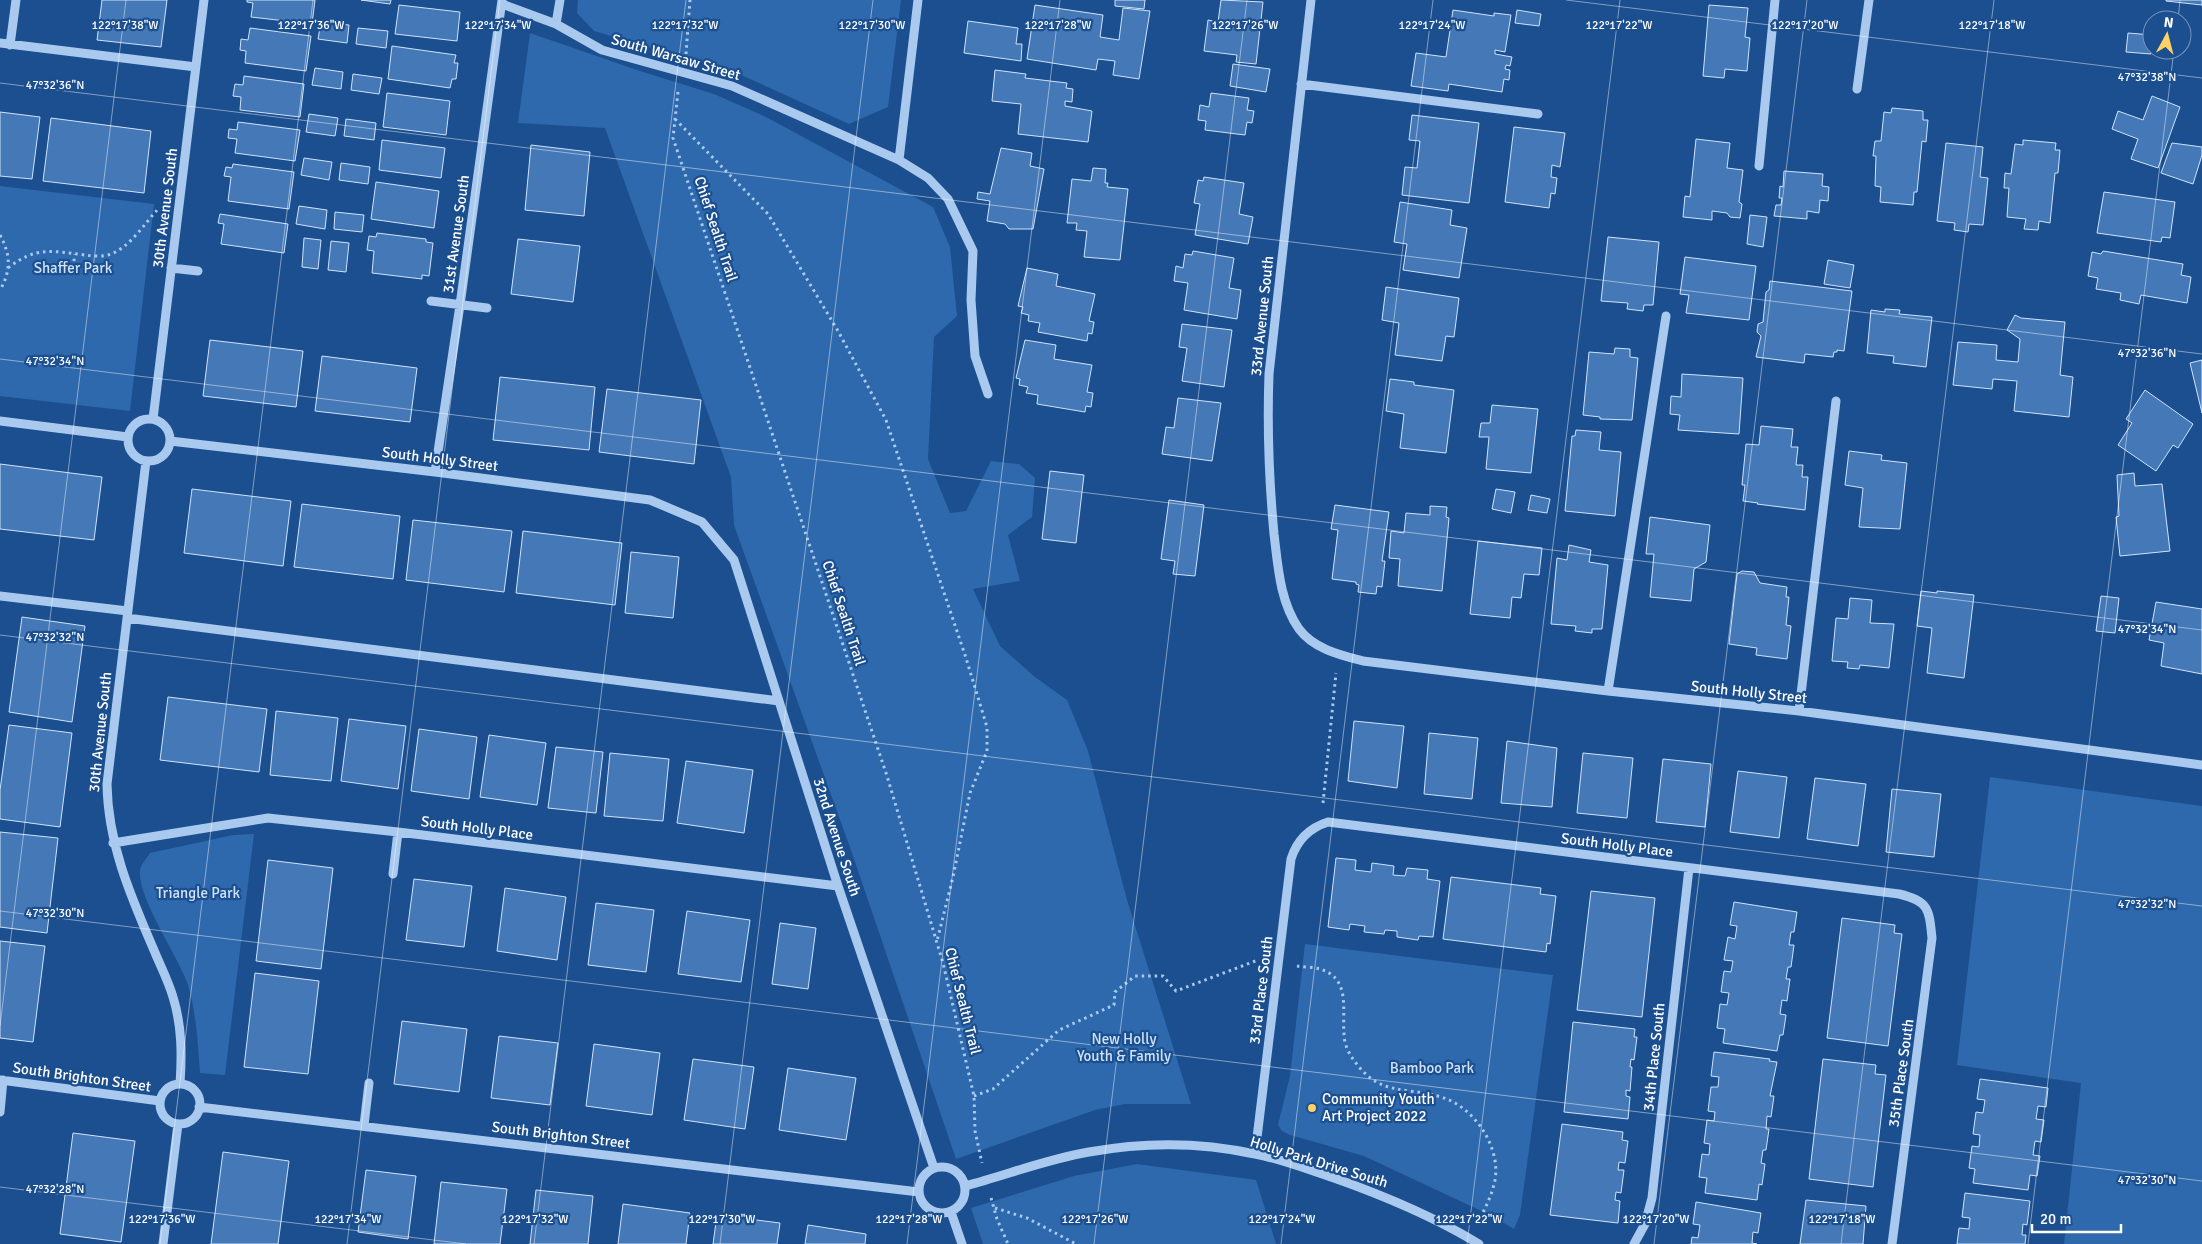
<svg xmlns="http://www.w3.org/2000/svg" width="2202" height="1244" viewBox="0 0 2202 1244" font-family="Signika,sans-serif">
<rect width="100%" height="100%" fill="#1b4f8f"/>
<path fill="#2e69ad" d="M578,0H901L888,107L849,124L739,74L594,31L577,13Z
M530,33L640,71L714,94L766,117L933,207L950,247L957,316L934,337L928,459L950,513L966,511L991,461L1019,464L1035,478L1032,517L1008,535L1020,581L973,589L1000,646L1035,677L1067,700L1088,751L1127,900L1191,1104H1125L1095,1110L956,1159L852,853L734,525L731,477L605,128L518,123Z
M0,186L154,204L130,411L0,396Z
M1990,777L2202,806V1244H2064L2081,1083L1957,1065Z
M254,834L225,1075L200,1073C198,1046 196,1008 187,982C177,955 137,897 140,870C141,864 147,858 150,853L233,835Z
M1305,944L1553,975L1520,1215L1514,1229L1492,1216L1364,1156L1290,1135L1282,1131L1278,1125L1290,1076Z
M1137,1164L1256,1180L1276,1244H983L971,1208L1074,1176Z"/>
<path fill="#4478b7" stroke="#cfe3fa" d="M102,0H167L161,47L97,40Z
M247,0H315L312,24L251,17L253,3L247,2Z
M361,0H391L390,4Z
M1115,0H1145L1144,9L1115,6Z
M1221,0L1263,2L1256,64L1236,62L1237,55L1204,51L1208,20L1218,22Z
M2202,0V5L2166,1V0Z
M399,5L460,12L457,41L395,34Z
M1035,5L1103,15L1100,37L1119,40L1123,8L1150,11L1139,79L1113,75L1115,61L1098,59L1096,70L1027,59Z
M1709,5L1748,8L1745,37L1750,38L1747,71L1725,69L1724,78L1703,76Z
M1453,10L1494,16V13L1511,15L1505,52L1495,50V54L1512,57L1510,66L1506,65L1505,69L1510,70L1509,80L1504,79L1502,92L1449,84L1448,91L1411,86L1416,53L1446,57Z
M1517,10L1541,14L1539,26L1515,23Z
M968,21L1018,28L1016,44H1022L1021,61L964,53Z
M321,22L349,25L347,43L318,39Z
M250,28L311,36L306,71L245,63L246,51L240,50L241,39L248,40Z
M358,28L388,31L386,48L356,44Z
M2128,33L2152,35L2151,54L2126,52Z
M392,46L456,55L454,63H458L456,79H452L450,88L388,79Z
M1233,64L1270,69L1266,92L1230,86Z
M315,68L343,72L341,89L312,85Z
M995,70L1026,74L1025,78L1067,83L1066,88L1073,89L1072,102L1065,101V106L1092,111L1088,142L1018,134L1021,104L992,101Z
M353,74L382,78L379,94L351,90Z
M244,76L304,84L300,117L240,110L241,97L233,96L235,84L243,85Z
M387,93L450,101L446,135L383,127Z
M1211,93L1249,98L1247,110L1254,111L1252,123L1247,122L1245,135L1205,130L1206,121L1198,120L1200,105L1209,107Z
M2152,96L2180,107L2158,168L2131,159L2138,139L2112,129L2118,111L2143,120Z
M1892,108L1923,111V120H1928L1926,142L1922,141L1917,192H1914L1913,205L1880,202L1881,187L1875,186L1876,156H1873L1875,141H1881L1884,112L1891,113Z
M0,112L40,117L32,179L0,176Z
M309,114L338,118L335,136L306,132Z
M1412,115L1479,123L1469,203L1402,195L1405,167L1417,168L1420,141L1409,140Z
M51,118L151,131L144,193L43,181Z
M346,119L376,123L374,140L344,136Z
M238,122L300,130L295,161L235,153L237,139L228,138L229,129L237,130Z
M1514,127L1565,133L1560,167L1552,165L1551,177L1557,178L1555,194L1551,193L1549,208L1505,202Z
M1696,139L1730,143L1727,168L1743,170L1739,202L1742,204L1740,218L1730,217L1727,213L1712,211V220L1683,217L1685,196L1690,197Z
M382,140L445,148L441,178L379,170Z
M2023,140L2056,143L2055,150H2060L2058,173H2055L2050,223L2039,221L2038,230L2024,229L2026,219L2007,217L2009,188H2004L2005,173L2011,174L2015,144L2023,145Z
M1946,143L1983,147L1980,177L1988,178L1983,225L1969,224L1968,232L1954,230L1955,223L1937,221Z
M2172,143L2202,147V155L2193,184L2161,173Z
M531,145L590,152L584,216L525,210Z
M1001,148L1032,153L1030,166L1044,169L1033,229H1009L1005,224L987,221L990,201L977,199L978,192L990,194Z
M304,158L332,162L329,180L301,175Z
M341,163L370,167L368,184L339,180Z
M233,164L294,172L289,209L228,201L231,177L224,176L226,167L232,168Z
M1093,168L1106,169L1105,183H1108L1107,187L1128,189L1120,260L1084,257L1087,231L1076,230L1077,223H1067L1072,179L1091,181Z
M1784,171L1823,174L1822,186L1829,187L1828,201L1820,200L1819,213L1807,211V219L1774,216L1776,205H1781L1782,198H1779L1780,186L1783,187Z
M1204,177L1244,183L1239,214L1253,217L1248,244L1195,235L1200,204L1194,203L1198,180L1203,181Z
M376,182L439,191L434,228L371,219Z
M2104,192L2175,202L2170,238L2162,237L2161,242L2097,233Z
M1400,202L1452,210L1450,225L1467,228L1459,278L1403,270L1407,244L1394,242Z
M299,206L327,210L325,229L296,224Z
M335,212L364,215L362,232L334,229Z
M220,214L288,224L284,253L221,244L224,224L218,223Z
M1750,215L1767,217L1763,247L1747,244Z
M377,233L426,239V242L433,243L429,276L422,275V279L372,273L374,251L367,250L369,236L376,237Z
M1608,237L1659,242L1653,305H1644L1643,311L1627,309L1628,303L1601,301Z
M304,238L321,240L318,269L302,267Z
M518,239L580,246L573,302L511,294Z
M331,241L349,243L346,272L328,270Z
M1193,251L1234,258L1229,288L1241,290L1237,319L1184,310L1188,283L1174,281L1176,266L1183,268L1185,254L1192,255Z
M2103,251L2183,264L2181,275L2191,277L2187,303L2141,295L2139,304L2120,300L2121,293L2096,289L2098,278L2088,276L2092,252L2101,254Z
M1685,257L1756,266L1749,320L1686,313L1689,295L1680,294Z
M1828,260L1854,265L1850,288L1824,284Z
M1027,268L1058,274L1056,286L1095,294L1089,321L1094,322L1092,334L1088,333L1087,341L1038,332L1040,323L1028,321L1029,315L1021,313L1023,307L1018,306Z
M1770,281L1852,291L1844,351L1837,350V352H1834L1833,357L1805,354L1804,363L1756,357L1761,336L1757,332L1758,324L1763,322L1766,292L1769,290Z
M1386,287L1459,298L1454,337L1446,336L1442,361L1395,355L1399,323L1382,320Z
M1885,309L1900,310L1899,314L1932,317L1926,367L1893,363L1894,356L1867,353L1871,310L1885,312Z
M2015,315L2021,318L2065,322L2060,375L2073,377L2069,417L2014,411L2017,381L1993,379L1992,389L1953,385L1958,342L1997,345L1996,360L2018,362L2020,339L2007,330Z
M1182,324L1232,330L1224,387L1182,381L1187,348L1179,347Z
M210,340L303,351L296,407L203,396Z
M1025,340L1056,345L1054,359L1092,365L1087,392L1093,393L1091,407L1086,406L1085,412L1037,404L1038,395L1026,393L1028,387L1019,385L1020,379L1016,378Z
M1615,348L1630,349V357L1638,358L1632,420L1600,419V417L1583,415L1589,352L1614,354Z
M322,356L417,368L410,422L315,411Z
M2202,360V413L2190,363Z
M1682,374L1743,378L1739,434L1678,430L1680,415L1670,414L1671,396L1681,397Z
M500,377L595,387L589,450L493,440Z
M1390,379L1414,382V385L1454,390L1446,453L1400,448L1404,414L1386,411Z
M607,389L701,400L694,464L599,452Z
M2145,390L2193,424L2178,448L2173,445L2156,471L2118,445L2132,423L2126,419Z
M1178,398L1221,403L1212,461L1162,454L1166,427L1174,428Z
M1492,405L1538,409L1531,473L1486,469L1489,437H1479L1481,423H1490Z
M1761,426L1793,429L1791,447H1798L1796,465H1803L1802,477H1808L1805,510L1757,504L1758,503L1743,501L1745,485H1742L1746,444L1759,445Z
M1576,430L1601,432L1599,450L1621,452L1615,516L1565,511L1572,436H1575Z
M1849,451L1882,455L1881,460L1907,463L1900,529L1859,527L1863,488L1845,485Z
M0,464L102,477L94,540L0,529Z
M1050,471L1084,475L1076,543L1042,539Z
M2134,473L2135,486L2162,484L2170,551L2120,556L2116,517L2119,516L2117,475Z
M192,489L291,501L283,566L184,553Z
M1496,489L1515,492L1511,513L1492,509Z
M1531,495L1550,499L1547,513L1528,510Z
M1169,500L1204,505L1195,576L1173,574L1175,561L1161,559Z
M302,504L400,516L393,579L294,567Z
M1335,505L1389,512L1382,561H1385L1382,587L1377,586L1376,594L1358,592L1359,585L1356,584V582L1332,579L1338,530L1331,529Z
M1430,506L1447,507L1446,517L1449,518L1442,591L1398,586L1400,559L1389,558L1391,531L1404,533L1406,513L1430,515Z
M1650,517L1710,525L1706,562L1694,569L1691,601L1650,597L1654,554H1646Z
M413,520L512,531L504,592L406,580Z
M523,531L622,543L615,605L516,593Z
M1478,541L1542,548L1539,575L1524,574L1521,598L1512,597L1510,618L1470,614Z
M1569,545L1591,550L1589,562L1608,565L1602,629H1592V633L1575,631L1576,626L1551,624L1557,558L1567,560Z
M631,552L679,557L673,618L625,613Z
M1742,571L1754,572L1760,583L1787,587L1786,597H1789L1786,625L1791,626L1787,659L1756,655L1757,648L1729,644L1737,574Z
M1921,591L1937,593V591L1974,595L1964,678L1927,673L1932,628L1917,626Z
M2101,596L2119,598L2115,633L2096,631Z
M1850,598L1872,600L1870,623L1894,624L1889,668L1860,665L1859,669L1847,668L1848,662L1832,661L1836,618L1848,619Z
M2156,602L2202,609V674L2161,666L2164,643L2149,640Z
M22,617L85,626L72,722L9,712Z
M168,697L267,709L259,772L160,760Z
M276,711L338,718L331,781L270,775Z
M349,719L406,726L398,789L341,781Z
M1354,721L1404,726L1397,788L1348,781Z
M9,725L72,733L60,827L0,819V790Z
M419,729L477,737L469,799L411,791Z
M1429,733L1478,738L1472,799L1424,794Z
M489,735L546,743L537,805L480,797Z
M1507,741L1557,748L1552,807L1501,803Z
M556,747L603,752L596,813L548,808Z
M610,753L669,759L663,821L604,816Z
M1583,753L1633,758L1627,818L1577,813Z
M1663,759L1711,764L1705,827L1656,822Z
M686,761L753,770L744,833L677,823Z
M1738,771L1787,777L1779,838L1730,832Z
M1815,778L1866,784L1858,846L1807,839Z
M1892,789L1941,794L1934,857L1886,852Z
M0,832L58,838L47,933L0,927Z
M1336,858L1356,860L1355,870L1371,872L1372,863L1394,866L1393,875L1405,876L1407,868L1428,870L1427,879L1440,881L1433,937L1419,936L1418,940L1397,937V931L1385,930L1384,934L1364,932L1365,926L1350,924L1349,930L1328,927Z
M268,860L333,868L321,969L256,961Z
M1451,877L1541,888L1540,894L1556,896L1550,944L1547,943L1546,952L1443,939Z
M414,879L472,886L464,947L406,940Z
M505,888L566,897L557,960L497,951Z
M1591,891L1655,898L1642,1017L1577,1010Z
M1734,902L1797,912L1794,932H1791L1789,945H1794L1791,967H1788L1786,979H1790L1787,1001L1782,1000L1780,1014L1786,1015L1783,1035H1780L1777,1051L1723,1043L1725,1029L1717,1028L1720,1004L1727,1005L1729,993L1721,992L1724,971L1731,972L1733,961L1724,960L1728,937L1735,939L1737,926L1730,925Z
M596,903L654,910L646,972L588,965Z
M687,911L750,920L741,982L678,974Z
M1842,918L1895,925L1894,933L1902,934L1888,1046L1827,1038Z
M780,923L816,928L808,989L772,984Z
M0,941L45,946L33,1042L0,1038Z
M255,973L319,981L308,1074L244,1067Z
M402,1021L467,1029L459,1092L394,1084Z
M1573,1022L1635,1029L1634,1037H1637L1634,1060L1631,1059L1630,1067H1632L1630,1091L1626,1090V1096L1630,1097L1628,1119L1564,1112Z
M499,1036L558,1043L550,1105L491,1098Z
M594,1044L660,1053L652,1115L586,1106Z
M1714,1052L1770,1059L1769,1061L1777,1062L1770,1096H1774L1771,1117L1767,1116L1766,1129H1769L1766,1150H1763L1761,1163L1765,1164L1762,1185L1759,1184L1757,1200L1705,1193L1707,1178L1699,1177L1702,1154L1709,1155L1710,1144L1704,1143L1707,1120L1714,1121L1715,1112L1708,1111L1711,1087H1718L1719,1077L1711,1076Z
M693,1059L754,1067L745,1129L684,1120Z
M1823,1059L1876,1065L1875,1074L1886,1075L1873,1187L1809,1179Z
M788,1068L856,1078L846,1140L779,1130Z
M1980,1079L2048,1088L2046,1107L2038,1106L2036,1119L2044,1120L2041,1142L2035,1141L2033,1155L2040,1156L2037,1176L2030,1175L2028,1190L1973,1183L1975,1169L1969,1168L1972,1146L1979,1147L1980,1135L1973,1134L1976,1112L1983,1113L1985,1100L1977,1099Z
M1562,1124L1623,1132L1622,1140L1628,1141L1625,1163L1619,1162L1618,1170H1624L1621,1193L1616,1192L1615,1200L1620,1201L1618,1223L1550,1215Z
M73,1133L135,1141L121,1242L60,1234Z
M223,1152L289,1161L278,1244H211Z
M366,1170L416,1176L408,1239L358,1232Z
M441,1182L507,1189L500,1244H434Z
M536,1190L593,1196L588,1244H530Z
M1965,1193L2030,1201L2027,1225L2023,1224L2022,1235H2026L2025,1244H1957L1959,1228L1969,1229L1970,1218L1962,1217Z
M1806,1200L1866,1206L1863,1244H1800Z
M1696,1202L1761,1213L1758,1233L1753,1232L1752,1243L1757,1244H1691L1692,1237L1698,1238L1700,1225L1693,1224Z
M623,1204L690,1213L686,1244H618Z
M717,1215L780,1223L777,1244H713Z
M808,1225L866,1234L865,1244H805Z"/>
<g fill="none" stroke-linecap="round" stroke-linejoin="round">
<path stroke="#a9c9ee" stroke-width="3" stroke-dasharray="2.5 4" stroke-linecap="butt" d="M686,54L690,0
M678,92L673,138L887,776L943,963L974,1096L975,1131L982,1163
M675,119L768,214L838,331L886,420L966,658L987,727V751L970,793L953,877L937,941
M0,235C11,255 11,271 0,290
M8,268C36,246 52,251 85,255C93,256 103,257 111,254C130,247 145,223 158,209
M72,274L75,254
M1323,803L1336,673
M1297,966C1304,967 1313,967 1320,969C1351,978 1342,1010 1344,1034C1344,1043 1348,1052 1353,1059C1379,1097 1404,1086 1441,1097C1473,1106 1501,1146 1495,1180C1492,1195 1485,1209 1478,1222
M974,1096L993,1089L1059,1030L1114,1005L1115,992L1135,976H1163L1176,991L1258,960
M991,1198L997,1219L1008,1244
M995,1208L1027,1218L1076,1244"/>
<path stroke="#a9c9ee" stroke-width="9" d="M918,0L899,160L928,178L948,199L973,251L971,300L975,356L988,394
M1311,0L1269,374C1267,428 1269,480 1274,534C1278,567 1280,602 1299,629C1314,649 1340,655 1363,661L1608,691L1799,711L2202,765
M502,4L556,24L602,50L732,86L899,160
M556,24L560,0
M0,43L196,67
M10,45L16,0
M1301,84L1538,114
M1857,89L1869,0
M1759,166L1775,0
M171,268L198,271
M431,301L487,308
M153,419L204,0
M128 440a21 21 0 1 1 42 0a21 21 0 1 1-42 0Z
M0,421L128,437
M170,441L435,472L650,500L702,522L734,560L838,886L934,1168
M146,461L107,784C108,846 132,899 156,955C162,969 169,983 173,997C182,1026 182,1055 180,1084
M435,472L460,305L502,0
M0,596L128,611
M127,618L779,701
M1608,691L1666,316
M1799,711L1836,401
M113,843L268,818L398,832L838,886
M393,874L398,832
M0,1080L160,1101
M160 1104a20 20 0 1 1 40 0a20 20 0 1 1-40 0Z
M199,1107L919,1192
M0,1112L3,1080
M364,1125L369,1083
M1255,1154L1291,859C1297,840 1309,828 1328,822L1899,894C1929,901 1929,909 1932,938L1892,1244
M919 1190a23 23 0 1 1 46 0a23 23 0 1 1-46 0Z
M965,1186C1007,1175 1047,1159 1089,1152C1144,1142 1200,1142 1255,1154C1282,1159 1309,1170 1334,1178C1385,1196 1433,1216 1479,1244
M951,1212L962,1244
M163,1244L178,1124
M1634,1244L1645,1224L1652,1198L1689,868"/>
</g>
<path fill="none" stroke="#fff" stroke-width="1" stroke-opacity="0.45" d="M1566,0L2202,78M2178,20L2180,0M0,83L2202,354M0,359L2202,630M0,635L2202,906M0,911L2202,1181M0,1026L126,0M0,1187L466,1244M160,1244L313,0M347,1244L500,0M534,1244L686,0M720,1244L873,0M907,1244L1060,0M1094,1244L1247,0M1281,1244L1433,0M1467,1244L1620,0M1654,1244L1807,0M1841,1244L1994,0M2028,1244L2174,50"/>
<circle fill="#ffd166" stroke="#1b4f8f" stroke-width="2" cx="1312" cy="1108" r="5"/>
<g text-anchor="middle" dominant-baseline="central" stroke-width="4.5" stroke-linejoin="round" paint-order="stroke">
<g font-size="15" fill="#fff" stroke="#1b4f8f">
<text transform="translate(676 57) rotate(16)">South Warsaw Street</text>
<text transform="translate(165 208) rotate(-83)">30th Avenue South</text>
<text transform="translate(716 229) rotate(72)">Chief Sealth Trail</text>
<text transform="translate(456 234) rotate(-82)">31st Avenue South</text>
<text transform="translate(1262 316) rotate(-84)">33rd Avenue South</text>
<text transform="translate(440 459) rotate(7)">South Holly Street</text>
<text transform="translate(844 613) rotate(72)">Chief Sealth Trail</text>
<text transform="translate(1749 692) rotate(6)">South Holly Street</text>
<text transform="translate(100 732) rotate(-84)">30th Avenue South</text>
<text transform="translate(477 828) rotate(7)">South Holly Place</text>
<text transform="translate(837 837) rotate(72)">32nd Avenue South</text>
<text transform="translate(1617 845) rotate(7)">South Holly Place</text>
<text transform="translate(1261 990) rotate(-83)">33rd Place South</text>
<text transform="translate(963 1001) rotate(76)">Chief Sealth Trail</text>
<text transform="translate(1654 1057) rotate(-84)">34th Place South</text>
<text transform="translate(1901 1073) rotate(-82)">35th Place South</text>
<text transform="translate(82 1077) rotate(8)">South Brighton Street</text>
<text transform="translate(561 1135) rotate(7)">South Brighton Street</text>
<text transform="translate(1319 1162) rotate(17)">Holly Park Drive South</text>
</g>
<g font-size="15" fill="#cfe3fa" stroke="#1b4f8f">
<text x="73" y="268">Shaffer Park</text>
<text x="198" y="893">Triangle Park</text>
<text x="1124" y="1039">New Holly<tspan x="1124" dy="17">Youth &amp; Family</tspan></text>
<text x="1432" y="1068">Bamboo Park</text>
</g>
<g font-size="15" fill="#fff" stroke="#1b4f8f" text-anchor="start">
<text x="1322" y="1099">Community Youth<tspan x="1322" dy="17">Art Project 2022</tspan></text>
</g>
</g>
<g font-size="12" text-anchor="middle" fill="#fff" stroke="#1b4f8f" stroke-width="4.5" stroke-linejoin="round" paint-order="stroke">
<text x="125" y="29">122°17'38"W</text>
<text x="311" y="29">122°17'36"W</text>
<text x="498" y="29">122°17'34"W</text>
<text x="685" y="29">122°17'32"W</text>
<text x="872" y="29">122°17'30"W</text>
<text x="1058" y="29">122°17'28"W</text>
<text x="1245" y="29">122°17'26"W</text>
<text x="1432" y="29">122°17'24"W</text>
<text x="1619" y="29">122°17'22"W</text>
<text x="1805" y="29">122°17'20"W</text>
<text x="1992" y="29">122°17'18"W</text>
<text x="2147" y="81">47°32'38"N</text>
<text x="55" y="89">47°32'36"N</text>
<text x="2147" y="357">47°32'36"N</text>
<text x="55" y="365">47°32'34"N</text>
<text x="2147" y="633">47°32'34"N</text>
<text x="55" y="641">47°32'32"N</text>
<text x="2147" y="908">47°32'32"N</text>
<text x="55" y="917">47°32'30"N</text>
<text x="2147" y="1184">47°32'30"N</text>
<text x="55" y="1193">47°32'28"N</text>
<text x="162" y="1223">122°17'36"W</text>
<text x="348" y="1223">122°17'34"W</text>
<text x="535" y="1223">122°17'32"W</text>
<text x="722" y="1223">122°17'30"W</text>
<text x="909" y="1223">122°17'28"W</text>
<text x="1095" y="1223">122°17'26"W</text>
<text x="1282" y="1223">122°17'24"W</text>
<text x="1469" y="1223">122°17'22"W</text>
<text x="1656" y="1223">122°17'20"W</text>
<text x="1842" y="1223">122°17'18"W</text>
</g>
<g transform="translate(2167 35) rotate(7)"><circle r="24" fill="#1b4f8f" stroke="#7695bc"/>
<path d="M0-4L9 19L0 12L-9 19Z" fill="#ffd166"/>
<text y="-8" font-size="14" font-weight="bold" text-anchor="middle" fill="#ffffff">N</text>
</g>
<path d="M2032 1224v8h89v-8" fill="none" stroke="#ffffff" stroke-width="2.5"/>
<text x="2040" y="1224" font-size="15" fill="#ffffff" stroke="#1b4f8f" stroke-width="4" paint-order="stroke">20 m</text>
</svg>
